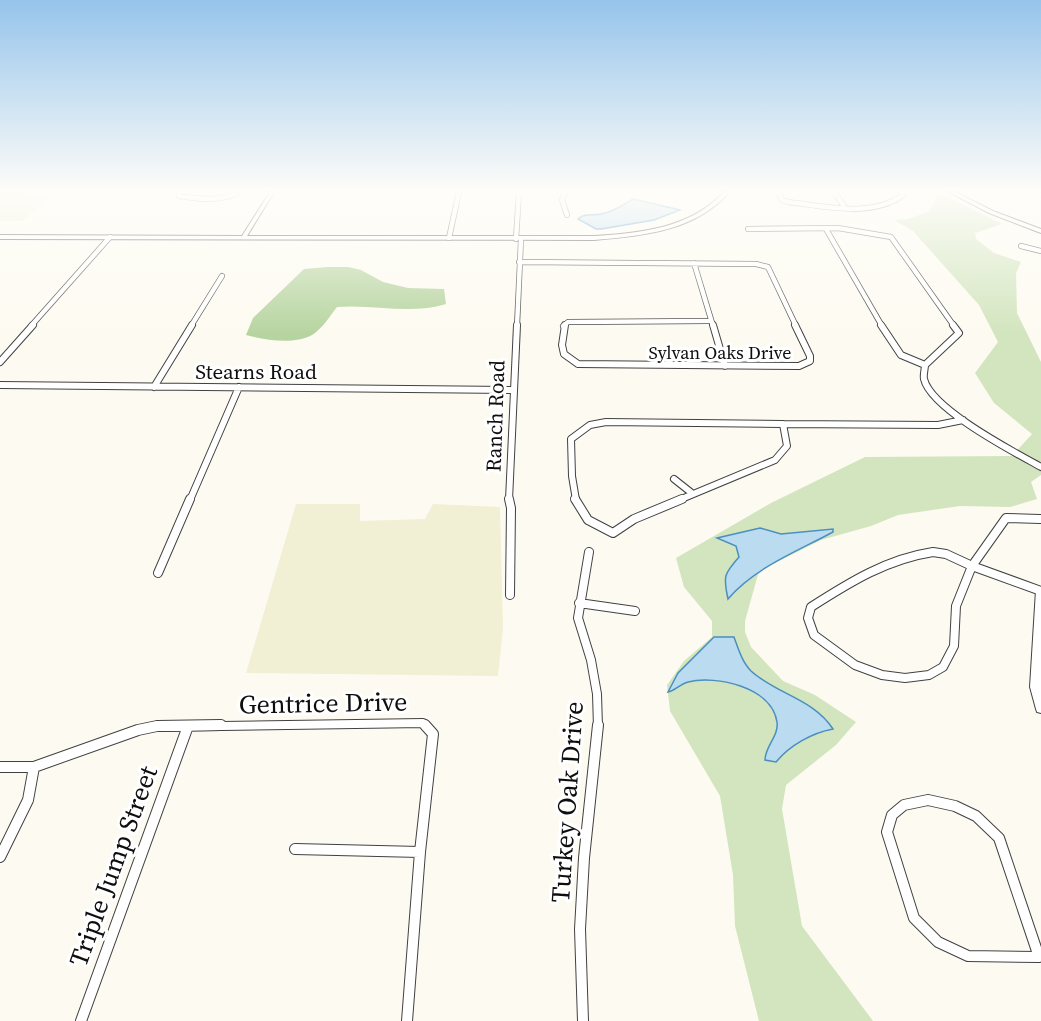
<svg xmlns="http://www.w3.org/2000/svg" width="1041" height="1021" viewBox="0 0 1041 1021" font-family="'Source Serif 4',serif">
<rect width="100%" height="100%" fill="#fdfbf1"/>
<path fill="#f1efd4" d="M0,192H28L23,197H50L23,221H0Z
M296,504H360V521L425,519L433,504L500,507L503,628L498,676L246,673Z"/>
<path fill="#d2e5be" d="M938,192L1002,224L975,233L976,239L994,253L1021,262L1016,273L1017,313L1041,362V475L1031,482L1037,499L1010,507L960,506L898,515L871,526L821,540L759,571L745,621V632L751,647L783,681L815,695L856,722L836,745L786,785L782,809L802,926L873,1021H759L735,926L733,875L720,796L670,711L667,685L684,661L712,637V621L684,587L676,558L771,503L865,457L1012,456L1032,434L994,403L975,373L998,342L979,305L913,231L894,220L908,219L930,211Z"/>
<path fill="#b6d49f" d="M328,267H348L361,270L383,282L408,288L444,289L446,304C410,315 374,304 337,307C330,316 322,329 312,335C293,345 266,340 246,335L253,318L304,269Z"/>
<path fill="#bbdbf0" stroke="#4a8fbf" stroke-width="1.5" d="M633,199L680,210L654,220L601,229H596L578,219C583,213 593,216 601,214C613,212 623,205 633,199Z
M760,528L781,534L833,529V532C798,551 754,568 728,599C723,576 724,574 739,557L736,546L717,538Z
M714,637H734C738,648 742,662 751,671C776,694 814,699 833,729C812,733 790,745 776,762L765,760C765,746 779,736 777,722C772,687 716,675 688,682C680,684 675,691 668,692L678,673Z"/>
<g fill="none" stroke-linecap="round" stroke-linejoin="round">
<defs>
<path id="minor-far3" d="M179,192V196C199,199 221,202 239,192
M565,192L562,200L567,215
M778,192L782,200L788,202C824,206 872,218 903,195L902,192
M834,192L844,206
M748,229L838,228L891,237L954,326
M826,229L882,326
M449,238L459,192
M516,239L519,192
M1021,246L1041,251
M519,262L756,264L768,267L796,326
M694,263L713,326
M31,326L110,237
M191,326L222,276
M517,326L521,239
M563,326L568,322L709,321"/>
<path id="minor-far2" d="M565,325L562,345L564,354L578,364L799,366L810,361V356L795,325
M713,325L725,366
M881,325L901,355L925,365
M953,325L959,333L925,365C925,369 923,375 924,379C931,409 1014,452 1041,467
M0,362L33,325
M0,385L512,390
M154,387L192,325
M783,424L938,425L963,420
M674,479L693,494
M190,500L239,387
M509,500L517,325
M576,500L572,476L571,439L590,425L606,422L783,424
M679,500L775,460L787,446L783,424"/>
<path id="minor-far1" d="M509,499L511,508L510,595
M575,499L588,520L613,533L634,519L682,499
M1040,519L1006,518L972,566L1041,591
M589,552L578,618L591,660L597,694L598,727
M933,552L946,554L972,566L956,606L954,646L943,667L929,675L905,678L882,675L855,665L814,635L808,618L811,607C850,582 887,559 933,552Z
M158,573L190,499
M579,603L635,611
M153,727L423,723L426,727"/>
<path id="minor" d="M0,767H34L138,730L157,726L221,725
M928,800L955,806L976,816L999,838L1039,957L968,956L938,942L914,918L887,832L892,815L904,805Z
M295,849L420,852
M0,857L28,800L34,767
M81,1021L188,726
M407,1021L420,852L433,734L425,725
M583,1021L580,929L584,858L598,725"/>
<path id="tertiary" d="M270,192H274L247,236H594C641,233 691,228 724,192H729C696,231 642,236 594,240L0,239V235L242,236Z
M949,192H955L993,211L1041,229V233L989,213Z
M1041,587V713L1037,712L1036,709L1030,687L1036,590L1038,588Z"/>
</defs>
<use href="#minor-far3" stroke="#414141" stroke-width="6"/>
<use href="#minor-far2" stroke="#414141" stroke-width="8"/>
<use href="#minor-far1" stroke="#414141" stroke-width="10"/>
<use href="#minor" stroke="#414141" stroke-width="12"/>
<use href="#tertiary" stroke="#414141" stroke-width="2"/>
<use href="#minor-far3" stroke="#fff" stroke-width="4.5"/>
<use href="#minor-far2" stroke="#fff" stroke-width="6"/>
<use href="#minor-far1" stroke="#fff" stroke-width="8"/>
<use href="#minor" stroke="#fff" stroke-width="10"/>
<use href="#tertiary" fill="#fff" fill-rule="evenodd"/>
</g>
<linearGradient id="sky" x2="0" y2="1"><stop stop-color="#96c4eb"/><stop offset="0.57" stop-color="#fefdf9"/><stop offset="1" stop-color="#fefdf9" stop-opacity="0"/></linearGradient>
<rect width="1041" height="335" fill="url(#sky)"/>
<g text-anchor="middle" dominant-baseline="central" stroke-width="6" stroke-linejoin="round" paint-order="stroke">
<g font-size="18" fill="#0e0e0e" stroke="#fff">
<text x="720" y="352">Sylvan Oaks Drive</text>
</g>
<g font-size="21" fill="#0e0e0e" stroke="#fff">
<text x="256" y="371">Stearns Road</text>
<text transform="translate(495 416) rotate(-88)">Ranch Road</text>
</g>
<g font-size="26" fill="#0e0e0e" stroke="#fff">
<text transform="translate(323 703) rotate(-1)">Gentrice Drive</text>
<text transform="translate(567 802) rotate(-86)">Turkey Oak Drive</text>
<text transform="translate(113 866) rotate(-70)">Triple Jump Street</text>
</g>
</g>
</svg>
